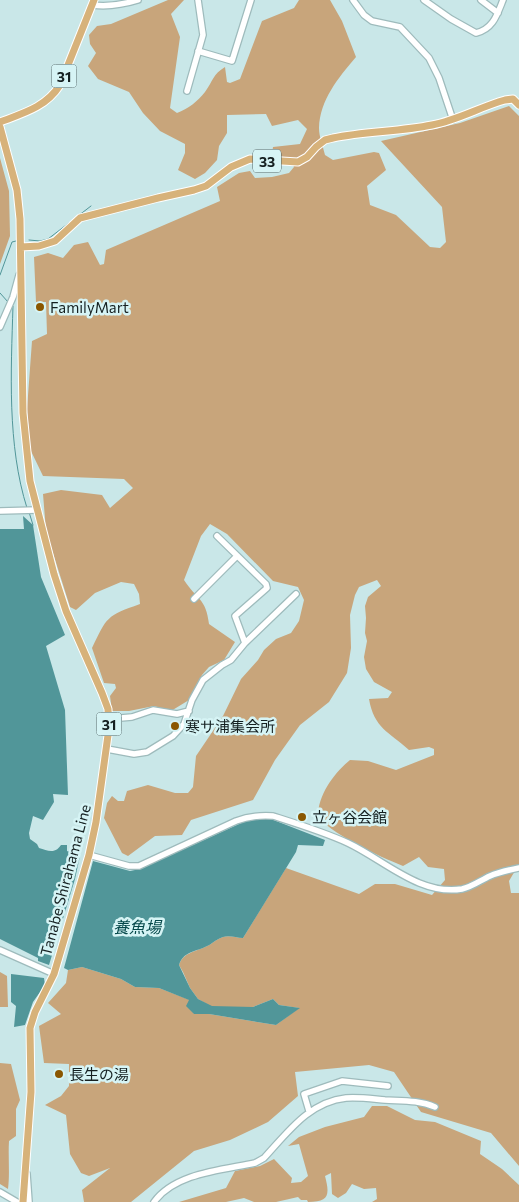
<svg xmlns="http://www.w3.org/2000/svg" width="519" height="1202" viewBox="0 0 519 1202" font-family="Commissioner,'Noto Sans JP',sans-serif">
<rect width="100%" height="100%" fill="#c9e7e8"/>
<path fill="#c8a57b" d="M168,0H184L171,14L180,37L170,108L177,113C188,109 198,101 205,92C213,81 213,74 225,67L227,82L230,83L240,79L262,21L294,8L299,0H330L342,21L356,57C338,78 320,100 319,128C319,137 323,146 325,155L333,160L374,152L379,153L386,170L367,186L370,205L396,215L430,247L440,248L446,242L442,207L381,141L460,123L509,106L519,116V864L509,881L511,893H519V1166L491,1133L421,1112L394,1072L369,1065L295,1072L298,1096L268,1122L230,1140L194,1151L131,1202H84L82,1190L110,1168L89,1176L81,1173L70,1154L66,1115L45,1105L61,1096L69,1086V1064L44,1063L39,1026L61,1014L48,1003L66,983L68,970L82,967L121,979L135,987L159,988L190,1000L194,1014H209L276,1025L299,1008L279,1005L273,999L253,1007H212L198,999L190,988L183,972L179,965C183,953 194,952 205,947C211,945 216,939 223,937C230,935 236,938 243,938L286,868L359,894L375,884H395L432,895L445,880L444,869L428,867L419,857L403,866C376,855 340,838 318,818C317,796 334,773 350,760L368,761L396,770L434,755V749L429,747L409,750C389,732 374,728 369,699L388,698L392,692L374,682L366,669L364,657L367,641L365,633L366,618L365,606L368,597L381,586L377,580L359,587L355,595L350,615L351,648L347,673L329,702L300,725L275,760L253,800L191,820L182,835L155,836L128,856L122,853L104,818L107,803L112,796L118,801H124L127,791L148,785L175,793H188L193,787L196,756L223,716L241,679L258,660L264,650L276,639L291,633L299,621L304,600L298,587L273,581L227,534L210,524L201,536L184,580C197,600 206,598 209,624L235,642L224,660L209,667L202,675L189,700L171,711L154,706L129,711H112L110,696L116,688L115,684L104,683L92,648C107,617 106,616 140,604L139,594L134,584L121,582L95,593L76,610L70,607L46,531L43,494L61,490L102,495L110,508L133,488L124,479L43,476L30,449L27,409L32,341L47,334L46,302H36L34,257L48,253L63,258L74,245L88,242L100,265L104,264L106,250L220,201L217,187L239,173L250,171L255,178L272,177L289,173L294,167L290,159L272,154L273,147L300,144L307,129L298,120L272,126L266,114L227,115V133L219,146L217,160L205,173L195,179L178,170L185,153V144L160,131L143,113L129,92L98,79L88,66L96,53L90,44L89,35L97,26L111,24Z
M0,158L9,191L10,236L0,264Z
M0,972L7,976L8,1007H0Z
M0,1063L11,1064L20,1100L16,1109V1136L9,1141C8,1158 10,1173 8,1189L0,1184Z
M372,1106H387L415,1120L435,1122L481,1141L480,1154L502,1169L519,1185V1202H372L377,1199L376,1188L364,1189L352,1184L346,1193L338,1198L332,1194L331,1173L325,1176C330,1195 329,1202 308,1202L307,1200H301L298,1197L276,1202H254L244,1198L226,1202H179L226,1188L235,1171L260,1166L274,1159L292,1178L291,1183L301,1182L308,1176L299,1144L288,1146L299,1137L325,1127L364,1117Z"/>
<path fill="#519699" d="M23,516L33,525L41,577L65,635L46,646L65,710L68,795L53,794L54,802L43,820L33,816L29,833L30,839L37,844L39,848C48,851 55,854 61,845H67V851L80,856L75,879L49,965L38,961V958L0,939V529H24Z
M250,819H271L325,840L323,846L298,845L296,852L243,938C236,938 230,935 223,937C216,939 211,945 205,947C194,952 183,952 179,965L190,988L198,999L212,1006L253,1007L273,999L279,1005L300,1008L276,1025L209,1014H194L186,1006L189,1000L159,988L135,987L121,979L82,967L68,970L64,968L93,861L130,871L140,869Z
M11,974L44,978L45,985L33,1002L25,1025L14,1027L16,1006L11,1002Z"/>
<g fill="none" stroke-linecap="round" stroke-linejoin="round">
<path stroke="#519699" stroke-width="1" d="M29,240L40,241L48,239L91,206
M0,275L12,242L16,241
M0,293L8,302
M11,304L13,306C11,371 7,445 27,508
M29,512L33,525"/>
<defs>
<path id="minor" d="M353,0L364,15L372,21L400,27L429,58L439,78L453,120
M424,0L451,19L476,33C493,29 497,15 503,0
M481,0L498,13
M92,5C109,7 122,5 138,0
M198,51L232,61L251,0
M187,91L203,35L198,0
M0,327L13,297L19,275
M0,511L37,510
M217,536L266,584L267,588L235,616L245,643
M194,599L237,556
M109,719L132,717L153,710L177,714L189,711
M107,749L134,754L147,752L173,736L184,724L192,700L203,680L222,665L231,660L245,643L296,594
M89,855L129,866H139L236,821C249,816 259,815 273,816C298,824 324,832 348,843C384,860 420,896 462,889C472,887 481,880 490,876C499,872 509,870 519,868
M0,950L54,974
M309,1111L304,1094L342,1081L388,1086
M27,1174L29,1202
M0,1192L17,1202
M154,1202C175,1173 222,1170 255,1163L264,1158C288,1132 309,1102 346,1098C359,1097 373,1099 385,1100C402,1101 419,1100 435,1107"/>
<path id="major" d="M0,122C24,113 46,107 60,85L94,0
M0,127L17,190L20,219L23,413L30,481L54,574L66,611L102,693L108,709L109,728L96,822L89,855L54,974L35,1012L30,1028L31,1092L23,1202
M21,247L39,246L55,241L80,218L158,198L194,190L206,186L231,167L250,159L298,162L307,157L316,147L325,140L333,138C366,131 398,132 432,125C458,120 480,107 505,100L513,99L519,105"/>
</defs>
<use href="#minor" stroke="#9ebbbc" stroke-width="8"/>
<use href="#major" stroke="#fff" stroke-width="9"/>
<use href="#minor" stroke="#fff" stroke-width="5.5"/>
<use href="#major" stroke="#d7b27a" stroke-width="7"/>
</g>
<g fill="#8a5701" stroke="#d6f4f5" stroke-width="2">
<circle cx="40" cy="307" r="5"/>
<circle cx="175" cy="726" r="5"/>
<circle cx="302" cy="817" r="5"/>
<circle cx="59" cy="1074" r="5"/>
</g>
<g text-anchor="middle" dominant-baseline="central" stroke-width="5" stroke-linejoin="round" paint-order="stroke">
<g fill="#d6f4f5" stroke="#4f6061" stroke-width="1">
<rect x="51.5" y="64.5" width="25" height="23" rx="4"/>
<rect x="253" y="149.5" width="28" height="23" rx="4"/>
<rect x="96.5" y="712.5" width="25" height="23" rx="4"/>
</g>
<g font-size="14" font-weight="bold" fill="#152021">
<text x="64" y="76">31</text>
<text x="267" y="161">33</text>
<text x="109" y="724">31</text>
</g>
<g font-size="15" fill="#152021" stroke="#d6f4f5" text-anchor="start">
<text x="50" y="307">FamilyMart</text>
<text x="185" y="726">寒サ浦集会所</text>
<text x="312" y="817">立ヶ谷会館</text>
<text x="69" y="1074">長生の湯</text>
</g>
<g font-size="15" fill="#152021" stroke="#d6f4f5">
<text transform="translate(65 880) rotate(-75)">Tanabe Shirahama Line</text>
</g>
<g font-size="16" font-style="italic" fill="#05484a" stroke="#d6f4f5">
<text x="137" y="926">養魚場</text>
</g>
</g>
</svg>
